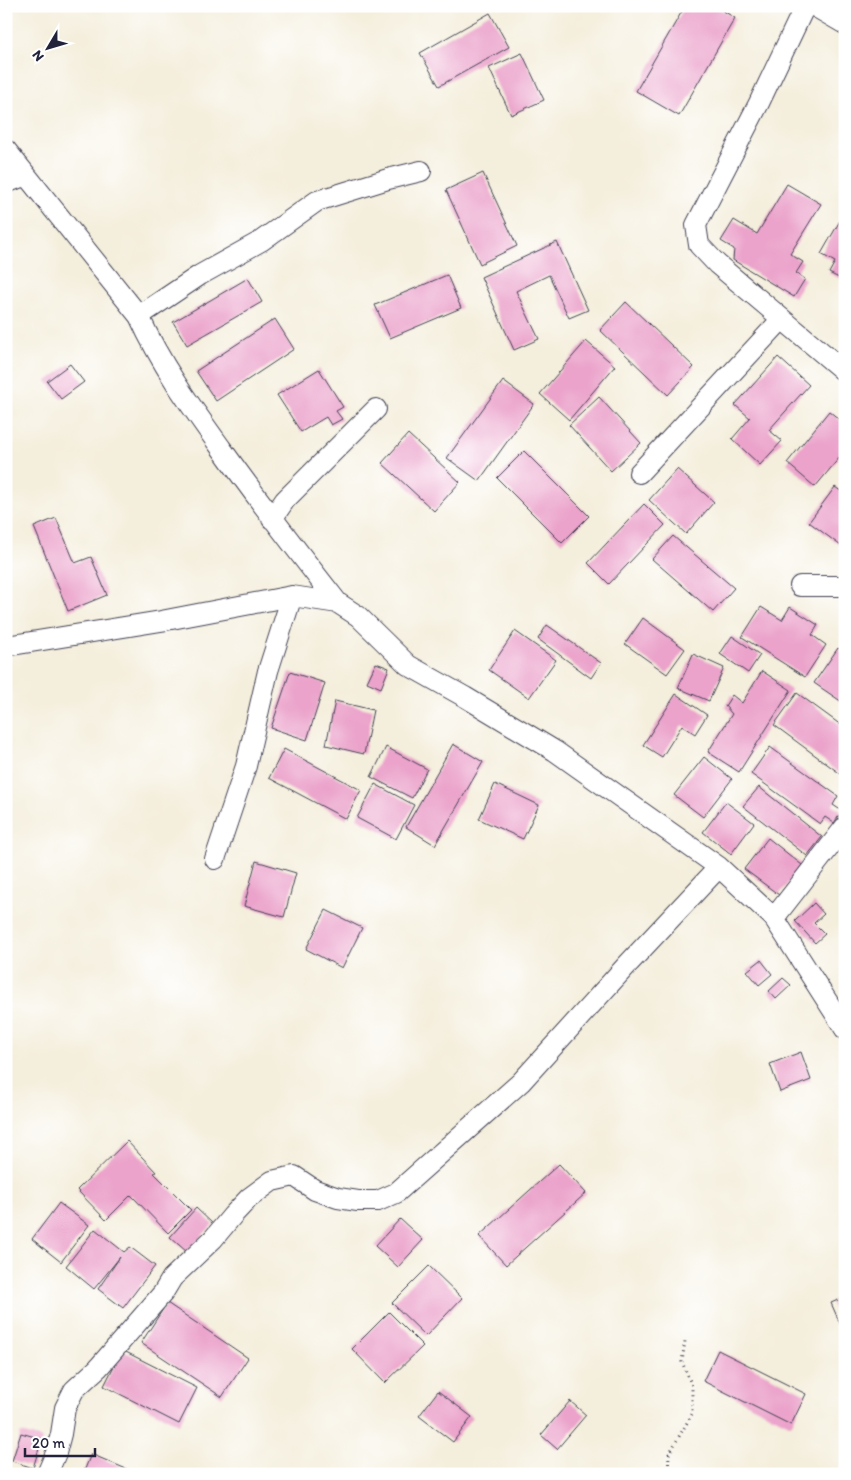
<svg xmlns="http://www.w3.org/2000/svg" width="851" height="1480" viewBox="0 0 851 1480" font-family="Itim,sans-serif">
<rect width="100%" height="100%" fill="#fff"/>
<filter id="ink" filterUnits="userSpaceOnUse"><feTurbulence type="fractalNoise" baseFrequency=".02" numOctaves="2"/><feDisplacementMap in="SourceGraphic" scale="10" xChannelSelector="R" yChannelSelector="G"/><feConvolveMatrix kernelMatrix="1 2 1 2 8 2 1 2 1" color-interpolation-filters="sRGB"/></filter>
<filter id="wash" filterUnits="userSpaceOnUse"><feTurbulence type="fractalNoise" baseFrequency=".0096" numOctaves="4" result="noise"/><feDisplacementMap in="SourceGraphic" scale="20" xChannelSelector="R" yChannelSelector="G"/><feGaussianBlur stdDeviation="1.12" result="paint"/><feColorMatrix in="noise" values="0 0 0 0 0 0 0 0 0 0 0 0 0 0 0 0 0 1.4 0 .05"/><feComposite in="paint" operator="in"/></filter>
<g filter="url(#wash)">
<rect width="100%" height="100%" fill="#f4eedc"/>
<g id="blocks">
<path fill="#eba3cb" d="M685,6H715L735,18L679,116L636,91Z
M490,13L509,47L439,86L420,53Z
M522,53L544,100L511,115L489,68Z
M483,173L517,246L480,264L446,190Z
M787,184L821,204L790,254L803,262L796,273L805,279L794,297L733,260L734,249L721,241L734,220L757,234Z
M841,219L845,222V281L829,273L835,262L821,254Z
M557,242L588,310L569,318L549,275L516,291L539,339L514,350L481,277Z
M447,275L461,308L390,338L375,305Z
M248,278L262,302L187,345L173,322Z
M626,302L694,367L668,395L600,330Z
M275,319L294,349L216,401L196,371Z
M586,341L615,366L569,420L540,394Z
M778,357L809,385L769,430L782,441L760,465L732,439L750,418L735,405Z
M70,364L84,382L61,399L47,381Z
M319,369L343,407L336,411L342,419L331,425L326,417L301,432L277,395Z
M503,381L534,404L479,481L447,458Z
M599,397L641,443L611,471L569,425Z
M829,411L845,424V451L815,487L787,463Z
M408,434L460,482L434,511L382,463Z
M524,451L589,516L562,543L497,478Z
M677,469L714,502L686,534L649,500Z
M835,487L845,494V549L809,522Z
M644,504L665,525L609,584L588,563Z
M56,518L75,563L91,557L107,595L68,611L34,527Z
M673,536L734,588L713,612L652,559Z
M761,607L782,620L790,607L818,625L812,635L826,645L805,677L742,637Z
M643,618L685,649L667,674L625,644Z
M547,625L601,663L591,678L538,639Z
M515,631L556,660L529,698L489,670Z
M732,636L760,655L748,673L720,654Z
M838,648L845,653V704L814,683Z
M693,654L724,668L709,701L678,688Z
M376,663L389,668L381,688L367,682Z
M762,671L791,690L739,772L708,752L732,714L725,706L732,695L742,703Z
M290,672L325,683L307,740L271,728Z
M797,693L845,728V770L842,775L774,725Z
M676,694L707,715L695,734L682,725L662,757L643,745Z
M335,701L373,710L364,754L326,745Z
M453,744L483,762L435,845L406,827Z
M386,747L427,769L412,798L371,777Z
M770,747L838,796L833,805L842,811L834,823L825,817L820,824L751,774Z
M284,749L361,790L346,819L269,778Z
M704,757L732,779L703,817L674,795Z
M375,784L414,805L396,839L357,818Z
M495,784L539,805L523,839L479,819Z
M759,787L822,837L807,856L743,806Z
M726,802L754,823L731,854L703,832Z
M768,838L802,865L779,895L744,869Z
M256,861L296,873L284,917L244,906Z
M814,903L824,914L814,923L825,934L815,943L795,921Z
M326,910L362,928L342,968L306,949Z
M761,960L772,974L759,985L747,971Z
M783,978L791,985L776,999L769,991Z
M801,1052L811,1080L780,1092L770,1064Z
M127,1141L156,1172L154,1173L191,1210L168,1233L131,1195L106,1220L77,1190Z
M559,1164L586,1193L506,1265L479,1236Z
M59,1203L89,1225L61,1262L32,1239Z
M196,1208L213,1224L187,1252L170,1237Z
M400,1219L423,1240L398,1267L375,1246Z
M95,1229L124,1252L130,1247L155,1266L123,1308L98,1289L120,1257L94,1289L66,1266Z
M429,1266L462,1298L426,1336L392,1303Z
M845,1297V1335L831,1303Z
M167,1303L248,1358L222,1397L141,1343Z
M389,1312L423,1346L385,1383L352,1349Z
M122,1350L197,1388L179,1424L104,1386Z
M718,1350L806,1394L791,1425L703,1381Z
M438,1391L472,1417L453,1442L419,1416Z
M570,1401L586,1415L557,1449L541,1435Z
M21,1433L42,1439L33,1468L12,1461Z
M91,1454L138,1474H83Z"/>
</g>
</g>
<g filter="url(#ink)">
<use href="#blocks" fill-opacity="0" stroke="#424153" stroke-width="1"/>
<g fill="none" stroke-linecap="round" stroke-linejoin="round">
<defs>
<path id="street" d="M805,6L759,103L696,225L699,245L717,264L845,372
M814,6L845,24
M6,150L139,316C161,365 190,405 221,448C259,501 298,552 338,603
M6,183L26,175
M139,316L200,275L261,241L317,201L388,179L421,171
M639,473L782,319
M272,519L285,500L376,409
M800,586H845
M6,646L161,621L292,596L338,603L358,616L408,665L465,697L555,751L719,867L774,918L845,1029
M215,859L246,766L268,671L292,596
M774,918L845,827
M47,1474L56,1453L61,1434L65,1408L74,1390L98,1368L163,1293L172,1278L213,1239L233,1215L249,1198L272,1181L294,1176L315,1190L338,1198L358,1201H378L396,1193L521,1082L627,965L719,867"/>
</defs>
<use href="#street" stroke="#424153" stroke-width="22"/>
<path stroke="#424153" stroke-width="3" stroke-dasharray="1 4" stroke-linecap="butt" d="M668,1474L669,1454L692,1414V1386L682,1362L685,1341"/>
<use href="#street" stroke="#fff" stroke-width="20"/>
</g>
</g>
<rect width="851" height="1480" fill="none" stroke="#fff" stroke-width="25"/>
<g transform="translate(48 48) rotate(232)" stroke="#ffffff" stroke-width="4" paint-order="stroke">
<path d="M0-4L9 19L0 12L-9 19Z" fill="#22223b"/>
<text y="-8" font-size="14" font-weight="bold" text-anchor="middle" fill="#22223b">N</text>
</g>
<path d="M25 1448v8h70v-8" fill="none" stroke="#22223b" stroke-width="2.5"/>
<text x="32" y="1448" font-size="15" fill="#22223b" stroke="#ffffff" stroke-width="4" paint-order="stroke">20 m</text>
</svg>
